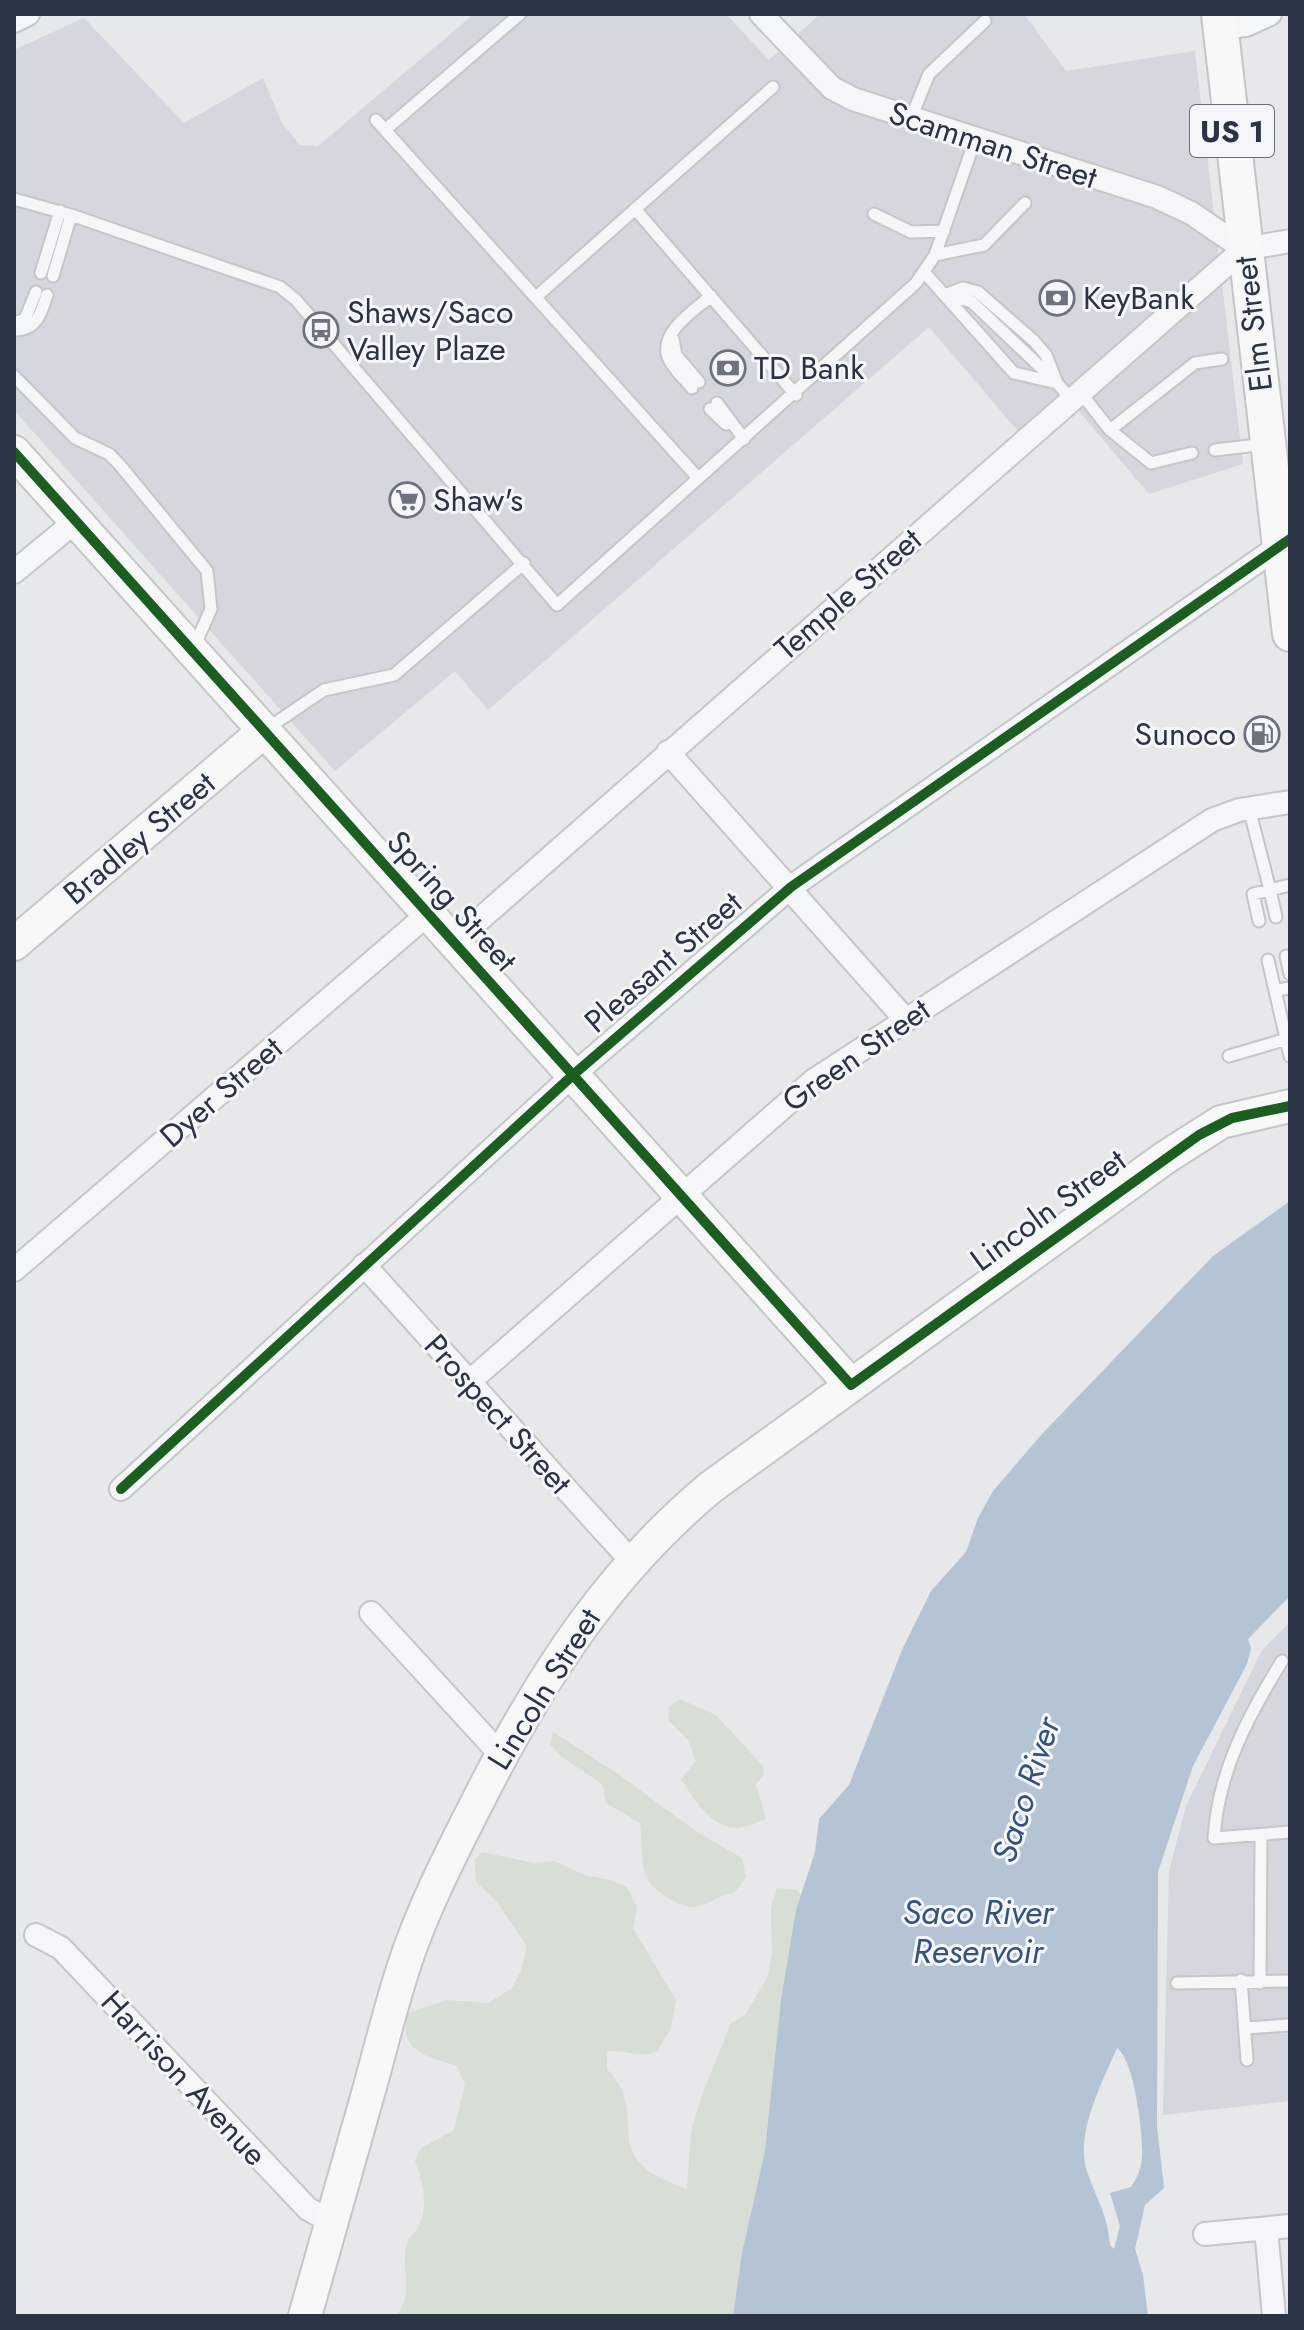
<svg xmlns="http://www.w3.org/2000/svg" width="1304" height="2330" viewBox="0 0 1304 2330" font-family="Jost,sans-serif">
<rect width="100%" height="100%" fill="#e6e8ea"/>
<path fill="#d4d7dd" d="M474,14H726L769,60L820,14H1024L1066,71L1195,51L1243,464L1149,494L1067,397L1022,436L929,327L488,710L455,671L335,771L14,410V50L84,18L184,123L263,78L282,123L300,145L318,146Z
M1290,1622V2101L1163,2115L1169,1871L1186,1806L1262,1650Z"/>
<path fill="#d6ded6" d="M680,1699L716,1715L763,1766L764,1775L756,1784L766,1819C757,1822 745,1828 736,1828C711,1828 693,1797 681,1779L696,1761L688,1740L668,1720L669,1707Z
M553,1732L618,1774L697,1832L742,1858L746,1877L734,1893C719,1894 713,1902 699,1906C689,1909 679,1904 670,1899C634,1879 645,1858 640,1823L606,1803L602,1784L562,1757L550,1744Z
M482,1852L534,1863L554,1861L584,1875L611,1880L627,1887L637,1907L633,1928L676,2000L671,2027L657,2052C640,2058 626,2050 607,2051V2069C655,2120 590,2155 687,2189L691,2132L702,2095L731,2023L745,2015L768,1976L772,1952L771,1908L777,1888L797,1890L815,1909L760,2316H397C416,2286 399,2272 407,2243C409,2237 414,2234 418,2228C429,2207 423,2181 415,2161L421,2148L454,2130L465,2084L457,2066C426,2056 397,2051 408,2013L447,2000L488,2003L511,1989L521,1971L527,1946L496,1901L476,1882L475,1860Z"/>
<path fill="#b4c4d5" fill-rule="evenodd" d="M1290,1201V1596L1248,1639L1251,1648L1247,1664L1193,1766L1158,1872L1157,2125L1164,2188L1145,2205L1135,2249L1143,2275L1148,2316H733L742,2253L765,2151L781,2000L796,1910L815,1852L819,1819L849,1785L902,1650L931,1591L966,1552L978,1518L993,1491L1042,1434L1213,1256ZM1117,2048C1134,2059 1144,2136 1142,2158C1141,2169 1137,2178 1131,2187L1110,2193L1120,2226L1114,2249L1110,2245C1107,2211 1095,2197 1086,2168C1076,2131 1103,2081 1117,2048Z"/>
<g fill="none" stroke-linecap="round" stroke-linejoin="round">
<defs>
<path id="lane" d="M911,118L929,74L985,21
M376,120L698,478
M385,130L520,14
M14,199L71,215L280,287L296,300L557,605L916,283L935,255L975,140
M635,209L796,395
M874,214L911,232L944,231
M935,255L984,245L1025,203
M924,272L1014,373L1057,383L1071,399
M41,273L60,211
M53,276L71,215
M945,295L963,288L978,292L1034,341L1046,355L1057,383
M949,295L972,302L1055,381
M536,297L773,87
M14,323L25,319L36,292
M14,330C36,331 41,314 47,295
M673,339L676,355L699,382
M14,376L75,438L109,454L119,464L207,571L211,609L194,647
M692,388C685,379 672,368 668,357C659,332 696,309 711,296
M1080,392L1110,430L1195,363L1222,359
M717,403L744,439
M710,409L726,424
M1110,430L1151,463L1192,453
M1215,450L1266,444
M265,730L324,690L394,675L524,563
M1249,808L1270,890L1290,885
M1259,921L1253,894L1270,890L1276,917
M1286,956L1290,974
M1268,960L1290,1056
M1277,990L1290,988
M1229,1056L1287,1039
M1282,1661C1248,1716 1218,1772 1214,1838L1290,1832
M1241,1980L1247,2060
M1177,1983L1290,1981
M1260,1983L1261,1835
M1245,2028L1290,2025"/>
<path id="street" d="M761,14L832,88L853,99L1157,197L1191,213L1244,249
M14,21L28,14
M1220,28L1246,25L1270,14
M1244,249L1290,241
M14,572L76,521
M668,752L905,1019
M454,942L1244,249
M364,1265L633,1563
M14,1270L428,914
M469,1382L813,1081L1212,820L1239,810L1290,802
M121,1489L573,1075L791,887L1288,540
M371,1613L501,1755
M36,1935L61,1948L308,2209L332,2222
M1266,2229L1274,2316
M1205,2234L1290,2226"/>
<path id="secondary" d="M14,452L851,1385
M14,944L263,732
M305,2316C327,2238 349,2160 371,2083C384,2036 395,1988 412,1943C432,1890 458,1840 484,1789C543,1674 611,1570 711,1487L1166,1157L1221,1122L1290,1106"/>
<path id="primary" d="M1219,14L1290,634"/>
</defs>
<use href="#lane" stroke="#c4c6c8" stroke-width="15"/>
<use href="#street" stroke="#c4c6c8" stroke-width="26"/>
<use href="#secondary" stroke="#c4c6c8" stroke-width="36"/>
<use href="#primary" stroke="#c2c5c8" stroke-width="38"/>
<use href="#lane" stroke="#f5f6f7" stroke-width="11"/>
<use href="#street" stroke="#f5f6f7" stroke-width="22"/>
<use href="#secondary" stroke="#f8f8f8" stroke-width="32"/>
<use href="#primary" stroke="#f8f8f8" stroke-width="34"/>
<defs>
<path id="cycleway" d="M14,452L851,1385L1199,1135L1232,1118L1290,1106
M121,1489L573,1075L791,887L1290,539"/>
</defs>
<use href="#cycleway" stroke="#f4f6f9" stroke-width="15"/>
<use href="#cycleway" stroke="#1b5e20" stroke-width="10"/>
</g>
<defs>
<symbol id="bank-ring" viewBox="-11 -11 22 22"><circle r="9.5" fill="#f4f6f9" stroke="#6c737f" stroke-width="1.5"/><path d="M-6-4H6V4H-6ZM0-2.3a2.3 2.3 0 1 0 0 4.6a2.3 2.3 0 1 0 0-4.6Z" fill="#6c737f"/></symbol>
<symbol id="bus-ring" viewBox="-11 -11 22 22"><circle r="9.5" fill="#f4f6f9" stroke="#6c737f" stroke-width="1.5"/><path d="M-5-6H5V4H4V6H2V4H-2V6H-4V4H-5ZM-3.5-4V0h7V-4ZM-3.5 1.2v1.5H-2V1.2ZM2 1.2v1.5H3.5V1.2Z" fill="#6c737f"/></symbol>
<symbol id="supermarket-ring" viewBox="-11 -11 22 22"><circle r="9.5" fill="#f4f6f9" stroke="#6c737f" stroke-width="1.5"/><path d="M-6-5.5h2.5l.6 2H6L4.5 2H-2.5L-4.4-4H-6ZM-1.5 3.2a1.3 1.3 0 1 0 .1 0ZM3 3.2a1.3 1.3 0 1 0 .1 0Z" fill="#6c737f"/></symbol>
<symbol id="fuel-ring" viewBox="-11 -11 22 22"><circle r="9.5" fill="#f4f6f9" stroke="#6c737f" stroke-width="1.5"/><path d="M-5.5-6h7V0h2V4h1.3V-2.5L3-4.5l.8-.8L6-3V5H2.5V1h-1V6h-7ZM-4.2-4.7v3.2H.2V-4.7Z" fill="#6c737f"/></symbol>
</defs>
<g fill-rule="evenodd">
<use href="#bank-ring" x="1037" y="278" width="40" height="40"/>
<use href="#bus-ring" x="301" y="310" width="40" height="40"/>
<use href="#bank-ring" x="708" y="348" width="40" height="40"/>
<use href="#supermarket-ring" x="387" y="480" width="40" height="40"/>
<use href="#fuel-ring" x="1242" y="714" width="40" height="40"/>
</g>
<g text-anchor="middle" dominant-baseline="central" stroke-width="6" stroke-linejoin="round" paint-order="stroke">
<rect fill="#f4f6f9" stroke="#676e7b" stroke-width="2" x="1190" y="105" width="84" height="52" rx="6"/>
<g font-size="30" font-weight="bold" fill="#2b3445">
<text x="1232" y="131">US 1</text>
</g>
<g font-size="32" fill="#2b3445" stroke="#f4f6f9">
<text transform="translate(993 145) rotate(18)">Scamman Street</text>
<text transform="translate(1253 324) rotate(-97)">Elm Street</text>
<text transform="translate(848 594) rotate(-41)">Temple Street</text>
<text transform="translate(139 838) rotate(-40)">Bradley Street</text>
<text transform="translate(452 901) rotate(48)">Spring Street</text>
<text transform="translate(663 962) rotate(-41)">Pleasant Street</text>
<text transform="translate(856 1055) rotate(-35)">Green Street</text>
<text transform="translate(221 1092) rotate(-41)">Dyer Street</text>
<text transform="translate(1048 1210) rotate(-36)">Lincoln Street</text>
<text transform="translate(498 1414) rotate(48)">Prospect Street</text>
<text transform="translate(544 1689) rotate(-58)">Lincoln Street</text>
<text transform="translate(184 2078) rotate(47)">Harrison Avenue</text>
</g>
<g font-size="32" fill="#2b3445" stroke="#f4f6f9" text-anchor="start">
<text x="1083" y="298">KeyBank</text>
<text x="347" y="312">Shaws/Saco<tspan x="347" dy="37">Valley Plaze</tspan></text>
<text x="754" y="368">TD Bank</text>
<text x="433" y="500">Shaw's</text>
<text x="1236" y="734" text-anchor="end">Sunoco</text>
</g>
<g font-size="34" font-style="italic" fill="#34527a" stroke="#f4f6f9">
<text transform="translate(1026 1790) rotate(-72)">Saco River</text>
<text x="978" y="1912">Saco River<tspan x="978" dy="39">Reservoir</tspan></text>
</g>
</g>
<rect width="1304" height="2330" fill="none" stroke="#2b3445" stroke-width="32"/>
</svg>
